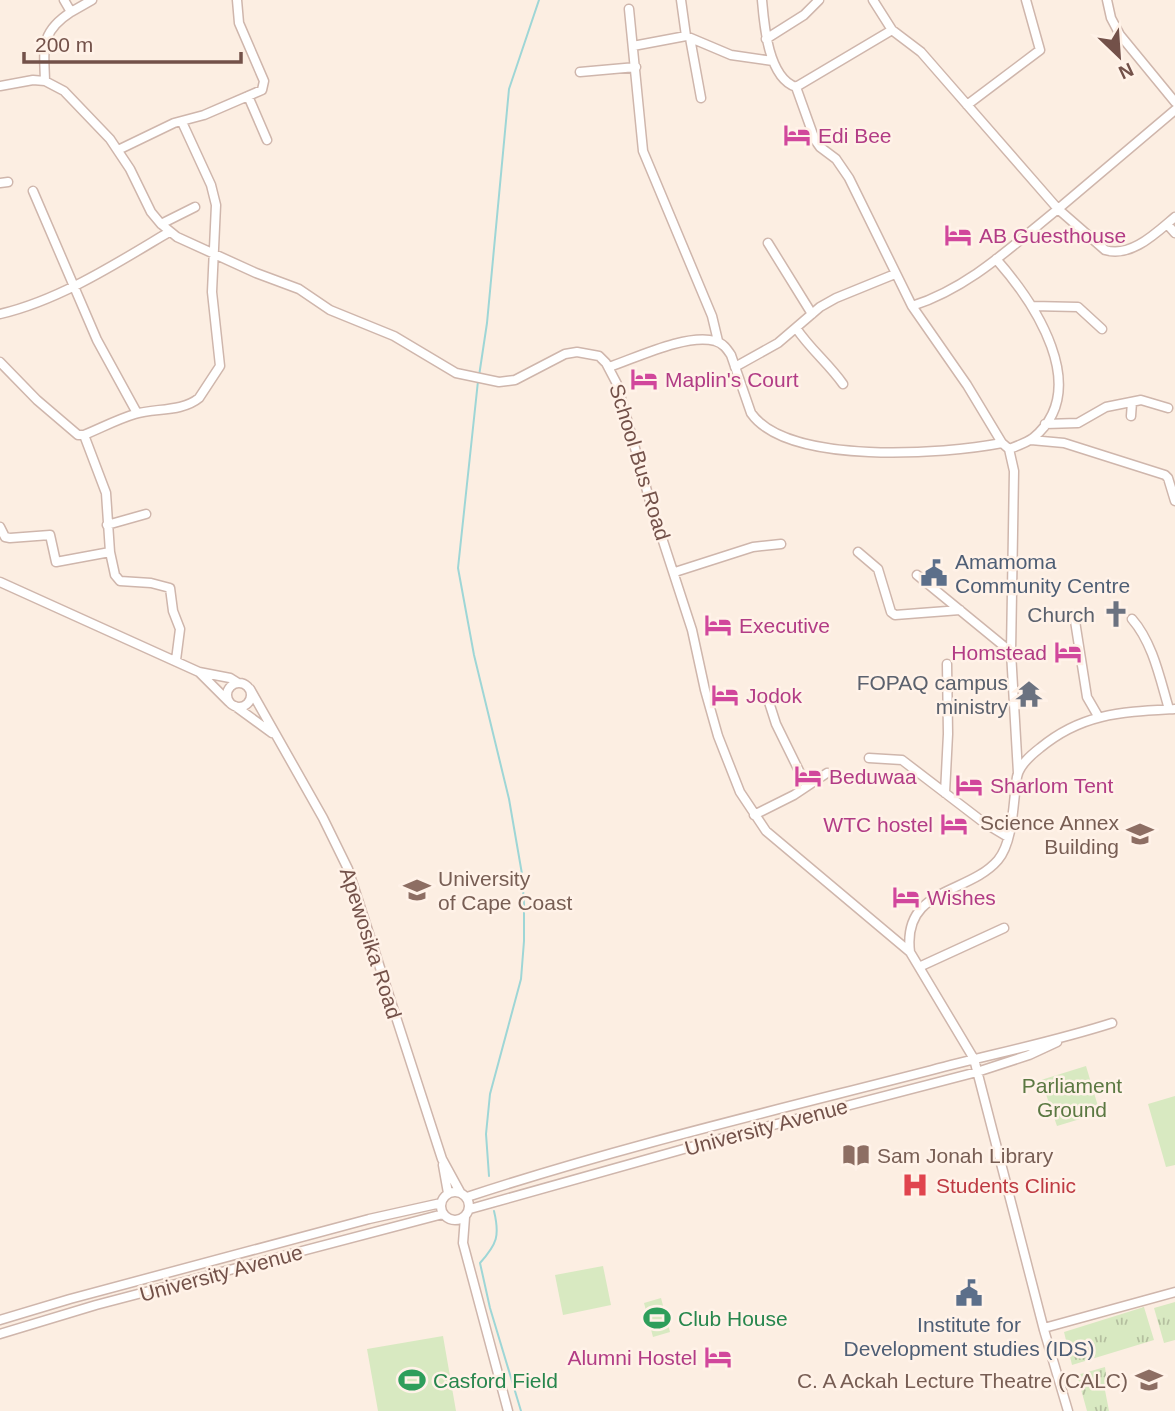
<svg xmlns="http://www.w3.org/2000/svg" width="1175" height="1411" viewBox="0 0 1175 1411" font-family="Helvetica,sans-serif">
<defs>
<pattern id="grass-tufts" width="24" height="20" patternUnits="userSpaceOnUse" patternTransform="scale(1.75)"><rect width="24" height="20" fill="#d8e9c1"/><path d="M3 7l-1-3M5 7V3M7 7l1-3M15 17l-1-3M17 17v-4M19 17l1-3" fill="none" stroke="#b4bf9f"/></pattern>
</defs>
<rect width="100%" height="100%" fill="#fceee2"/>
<path fill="url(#grass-tufts)" d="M1175,1302V1340L1164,1343L1154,1308Z
M1144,1307L1154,1340L1072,1365L1064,1332Z
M1105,1367L1107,1382L1104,1385L1109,1411H1087L1077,1375Z"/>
<path fill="#d8e9c1" d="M1086,1066L1100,1113L1057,1126L1041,1080Z
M1175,1096V1165L1166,1167L1148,1104Z
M603,1266L611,1305L563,1315L555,1275Z
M661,1298L670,1332L653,1337L644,1303Z
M443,1336L456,1411H378L367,1349Z"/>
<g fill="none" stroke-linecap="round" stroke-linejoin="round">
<path stroke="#9ed6d6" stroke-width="2" d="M479,376L487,323L509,89L539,0
M478,381L458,568L474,655L509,799L522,874L524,904V941L521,979L490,1094L486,1134L489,1176
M494,1211C500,1236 497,1244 480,1263L490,1308L521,1411"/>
<defs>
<path id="minor" d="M681,0L686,36
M762,0C764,24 768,78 796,87L815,140L820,147L836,159L849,178L912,306C969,288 1012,246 1058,209L921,52L892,30L873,0
M1107,0L1111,18L1120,35L1175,102
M629,9L643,151L712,316L718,341
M71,12L92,0
M690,38L701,98
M766,39L804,15L819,0
M633,46L686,36L731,55L773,61
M580,72L636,67
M45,81C44,48 40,32 71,12L64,0
M0,86L33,80L45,81L64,91L110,139L130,169L151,212L161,224L177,237L256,273L299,289L330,310L394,336L456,373L499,382L515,380L565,354L577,352L599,356L606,363L617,384L649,498L692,630L705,690L718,736L740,792L766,831L910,952
M796,87L892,30
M248,96L267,140
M967,105L1040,50L1026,0
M1175,110L1058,209L1105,250C1131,258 1156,233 1175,217
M118,150L174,123L204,115L262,90L264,81L239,23L237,0
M0,183L8,182
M33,191L97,340L137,413
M161,224L195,207
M1167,224L1175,233
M768,243L812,314
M996,259C1034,302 1093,389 1033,438C1026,443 1017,446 1009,449
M912,306L967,385L1002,443
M1032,306L1078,307L1102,329
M0,314C60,300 117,263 169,232
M796,328C811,350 828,363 843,384
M0,362L37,400L78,435H84C101,428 118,419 135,414C155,408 182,412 199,398L220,366L212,292L216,205L211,185L182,122
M609,367C636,358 687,333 715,341C723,343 727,349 731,355L751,413C788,466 945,454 1002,443L1009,449L1014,471L1011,652L1018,773
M735,367L778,343L820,307L836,298L895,274
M1131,416L1132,402
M1045,424L1078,423L1106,407L1141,400L1168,408
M84,435L106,493L110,552L115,575L120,581L151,583L170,588L173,611L180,629L176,660
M1031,440L1064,443L1165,475L1168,478L1175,501
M107,525L146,514
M0,527L5,537L10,538L50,535L56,562L110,552
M858,552L878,569L891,612L895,615L960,610
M675,572L753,547L781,544
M917,575L1011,652
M0,582L199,672L230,678L238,683
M1132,619C1153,643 1160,679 1169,709
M1075,621L1087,697L1098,716
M199,672L229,702
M227 695a12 12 0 1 1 24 0a12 12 0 1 1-24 0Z
M250,689L323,818L348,869L442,1159L460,1192
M768,699L776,724L806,785
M235,706L272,733
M869,758L902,760L983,822L1008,837
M945,793L948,734L947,664
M754,815L794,795L827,773
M919,967L1004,928
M443,1165L448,1193
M441 1206a14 14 0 1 1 28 0a14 14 0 1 1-28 0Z
M467,1197C619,1147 777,1110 932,1070C992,1054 1053,1042 1112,1023
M470,1209L723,1138L977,1072L1029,1055L1057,1042
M465,1217L463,1243L508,1411
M0,1320L70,1299L369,1219L441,1203
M1044,1328L1175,1292
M0,1334L96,1305L443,1214
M1068,1411L1044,1330L974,1059L910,952C902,887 968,895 998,860C1014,841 1013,800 1017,777C1019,765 1031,755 1040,748C1082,713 1122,712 1175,709"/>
</defs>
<use href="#minor" stroke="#cfb6ac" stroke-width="11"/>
<use href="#minor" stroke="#fff" stroke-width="8"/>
</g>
<defs>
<symbol id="hotel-bare" viewBox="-9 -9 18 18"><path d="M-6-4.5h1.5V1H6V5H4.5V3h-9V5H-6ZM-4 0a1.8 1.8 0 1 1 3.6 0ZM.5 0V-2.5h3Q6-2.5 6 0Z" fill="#d1479c" stroke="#fff2e8" stroke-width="2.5" paint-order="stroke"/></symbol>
<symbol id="civic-bare" viewBox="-9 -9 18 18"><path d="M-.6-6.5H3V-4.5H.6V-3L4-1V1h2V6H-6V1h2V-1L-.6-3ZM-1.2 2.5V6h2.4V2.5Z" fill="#5c6f8a" stroke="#fff2e8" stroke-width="2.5" paint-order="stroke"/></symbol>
<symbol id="church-bare" viewBox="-9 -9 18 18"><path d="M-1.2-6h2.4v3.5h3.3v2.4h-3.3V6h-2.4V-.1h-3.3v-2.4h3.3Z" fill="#6b7280" stroke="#fff2e8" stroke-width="2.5" paint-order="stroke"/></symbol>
<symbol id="temple-bare" viewBox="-9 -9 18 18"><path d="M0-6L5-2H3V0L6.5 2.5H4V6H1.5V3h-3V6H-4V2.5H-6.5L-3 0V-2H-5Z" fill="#6b7280" stroke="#fff2e8" stroke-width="2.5" paint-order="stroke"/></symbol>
<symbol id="school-bare" viewBox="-9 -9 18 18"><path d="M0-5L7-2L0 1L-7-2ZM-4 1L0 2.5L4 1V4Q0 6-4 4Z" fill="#8d6e63" stroke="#fff2e8" stroke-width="2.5" paint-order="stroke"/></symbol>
<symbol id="university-bare" viewBox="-9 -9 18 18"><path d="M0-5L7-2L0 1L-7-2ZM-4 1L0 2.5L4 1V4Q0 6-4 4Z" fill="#8d6e63" stroke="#fff2e8" stroke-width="2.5" paint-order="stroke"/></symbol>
<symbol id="library-bare" viewBox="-9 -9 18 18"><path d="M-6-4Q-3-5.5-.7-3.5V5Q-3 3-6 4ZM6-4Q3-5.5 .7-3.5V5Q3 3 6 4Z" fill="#8d6e63" stroke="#fff2e8" stroke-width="2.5" paint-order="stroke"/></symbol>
<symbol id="hospital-bare" viewBox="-9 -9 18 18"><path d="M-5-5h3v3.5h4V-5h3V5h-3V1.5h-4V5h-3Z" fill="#e0444e" stroke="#fff2e8" stroke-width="2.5" paint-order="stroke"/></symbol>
<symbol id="stadium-bare" viewBox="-9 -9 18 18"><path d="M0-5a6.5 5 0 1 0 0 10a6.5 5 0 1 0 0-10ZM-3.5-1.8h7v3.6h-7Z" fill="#2e9e5b" stroke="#fff2e8" stroke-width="2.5" paint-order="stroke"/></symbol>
</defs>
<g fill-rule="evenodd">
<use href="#hotel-bare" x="778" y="116" width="38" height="38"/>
<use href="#hotel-bare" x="939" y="216" width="38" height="38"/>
<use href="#hotel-bare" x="625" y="360" width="38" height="38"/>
<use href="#civic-bare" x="915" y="554" width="38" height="38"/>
<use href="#church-bare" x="1097" y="595" width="38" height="38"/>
<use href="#hotel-bare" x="699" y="606" width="38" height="38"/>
<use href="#hotel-bare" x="1049" y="633" width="38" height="38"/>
<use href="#temple-bare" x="1010" y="675" width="38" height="38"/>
<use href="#hotel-bare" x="706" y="676" width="38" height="38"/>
<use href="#hotel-bare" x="789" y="757" width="38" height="38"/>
<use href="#hotel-bare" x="950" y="766" width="38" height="38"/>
<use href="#hotel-bare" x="935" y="805" width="38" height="38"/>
<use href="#school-bare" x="1121" y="815" width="38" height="38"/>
<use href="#university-bare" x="398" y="871" width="38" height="38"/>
<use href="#hotel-bare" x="887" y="878" width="38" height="38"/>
<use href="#library-bare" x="837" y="1136" width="38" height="38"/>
<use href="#hospital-bare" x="896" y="1166" width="38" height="38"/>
<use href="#civic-bare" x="950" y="1274" width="38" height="38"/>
<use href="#stadium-bare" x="638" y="1299" width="38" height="38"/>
<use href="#hotel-bare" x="699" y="1338" width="38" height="38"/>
<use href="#stadium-bare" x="393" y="1361" width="38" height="38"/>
<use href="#school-bare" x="1130" y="1361" width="38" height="38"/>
</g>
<g text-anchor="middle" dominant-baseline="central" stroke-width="5" stroke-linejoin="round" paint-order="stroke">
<g font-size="21" fill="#b23c85" stroke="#fff2e8" text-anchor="start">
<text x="818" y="135">Edi Bee</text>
<text x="979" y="235">AB Guesthouse</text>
<text x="665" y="379">Maplin's Court</text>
<text x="739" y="625">Executive</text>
<text x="1047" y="652" text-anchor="end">Homstead</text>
<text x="746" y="695">Jodok</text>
<text x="829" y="776">Beduwaa</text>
<text x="990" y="785">Sharlom Tent</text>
<text x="933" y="824" text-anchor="end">WTC hostel</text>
<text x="927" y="897">Wishes</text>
<text x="697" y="1357" text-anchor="end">Alumni Hostel</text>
</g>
<g font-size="21" fill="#735149" stroke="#fff2e8">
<text transform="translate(640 462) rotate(73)">School Bus Road</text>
<text transform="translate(371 943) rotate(72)">Apewosika Road</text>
<text transform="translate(766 1127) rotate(-15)">University Avenue</text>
<text transform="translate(221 1273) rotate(-15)">University Avenue</text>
</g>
<g font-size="21" fill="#4e5e75" stroke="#fff2e8" text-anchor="start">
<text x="955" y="561">Amamoma<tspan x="955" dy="24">Community Centre</tspan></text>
<text x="969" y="1324" text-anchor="middle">Institute for<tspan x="969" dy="24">Development studies (IDS)</tspan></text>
</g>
<g font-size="21" fill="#5b616d" stroke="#fff2e8" text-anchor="end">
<text x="1095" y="614">Church</text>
<text x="1008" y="682">FOPAQ campus<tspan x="1008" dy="24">ministry</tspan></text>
</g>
<g font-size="21" fill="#785e54" stroke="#fff2e8" text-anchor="end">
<text x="1119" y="822">Science Annex<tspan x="1119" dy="24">Building</tspan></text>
<text x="438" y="878" text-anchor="start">University<tspan x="438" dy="24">of Cape Coast</tspan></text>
<text x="877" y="1155" text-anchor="start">Sam Jonah Library</text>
<text x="1128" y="1380">C. A Ackah Lecture Theatre (CALC)</text>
</g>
<g font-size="21" fill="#5b7842" stroke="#fff2e8">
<text x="1072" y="1085">Parliament<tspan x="1072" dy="24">Ground</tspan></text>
</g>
<g font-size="21" fill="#be3a42" stroke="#fff2e8" text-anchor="start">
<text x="936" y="1185">Students Clinic</text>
</g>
<g font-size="21" fill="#27864d" stroke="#fff2e8" text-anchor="start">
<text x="678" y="1318">Club House</text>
<text x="433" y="1380">Casford Field</text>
</g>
</g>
<g transform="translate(1119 56) rotate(155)" stroke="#fff2e8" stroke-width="5" paint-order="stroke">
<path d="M0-5L12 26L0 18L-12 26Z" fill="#735149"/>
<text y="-10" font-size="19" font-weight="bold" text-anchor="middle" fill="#735149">N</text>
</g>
<path d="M24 52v10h217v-10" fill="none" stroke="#735149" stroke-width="3.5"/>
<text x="35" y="52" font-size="21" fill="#735149" stroke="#fff2e8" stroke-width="5" paint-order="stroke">200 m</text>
</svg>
